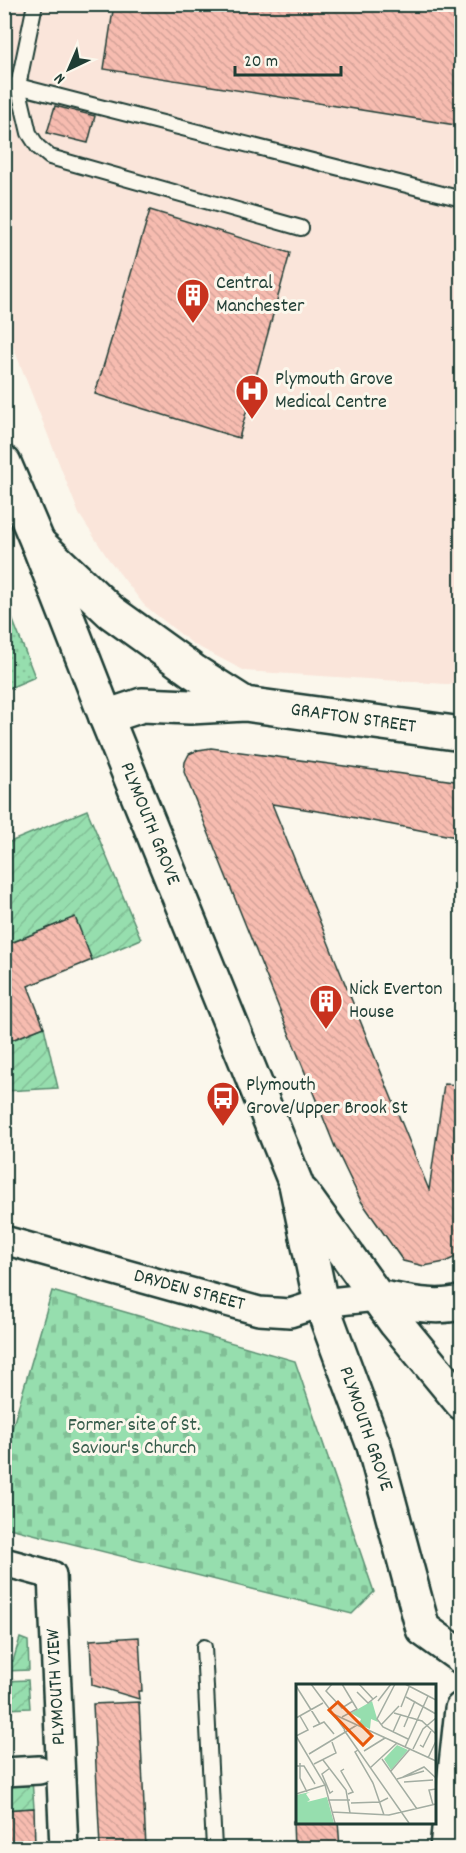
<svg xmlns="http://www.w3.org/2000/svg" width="466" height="1853" viewBox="0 0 466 1853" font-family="Dekko,sans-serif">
<defs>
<pattern id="grass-dots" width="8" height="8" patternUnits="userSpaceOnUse" patternTransform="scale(1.5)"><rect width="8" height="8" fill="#96deae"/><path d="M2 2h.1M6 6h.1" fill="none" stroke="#81bf96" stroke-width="1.8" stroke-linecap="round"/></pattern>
<pattern id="cemetery-stones" width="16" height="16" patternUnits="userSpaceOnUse" patternTransform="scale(1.5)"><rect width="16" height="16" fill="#96deae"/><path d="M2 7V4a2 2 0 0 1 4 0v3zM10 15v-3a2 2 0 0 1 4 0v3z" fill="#81bf96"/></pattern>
<pattern id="garden-furrows" width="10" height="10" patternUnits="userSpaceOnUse" patternTransform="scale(1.5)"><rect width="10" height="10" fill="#96deae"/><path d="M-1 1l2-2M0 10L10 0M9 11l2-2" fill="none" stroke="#81bf96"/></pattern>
<pattern id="building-back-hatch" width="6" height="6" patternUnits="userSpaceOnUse" patternTransform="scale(1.5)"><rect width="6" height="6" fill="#f7bcb0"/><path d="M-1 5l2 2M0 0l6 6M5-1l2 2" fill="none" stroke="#d3a298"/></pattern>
</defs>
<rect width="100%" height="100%" fill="#fbf7ec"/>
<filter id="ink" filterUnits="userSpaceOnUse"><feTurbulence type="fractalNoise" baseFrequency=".0167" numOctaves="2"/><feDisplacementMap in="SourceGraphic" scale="12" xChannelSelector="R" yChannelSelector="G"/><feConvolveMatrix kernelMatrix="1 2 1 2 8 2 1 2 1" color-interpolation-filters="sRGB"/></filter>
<g filter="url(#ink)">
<path fill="#fae5da" d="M5,5H461V685L245,671L193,644L144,605L107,557L79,514L5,326Z"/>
<path fill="url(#grass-dots)" stroke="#5a8e71" stroke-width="1.5" d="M5,600L35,677L5,690H4Z"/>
<path fill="url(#cemetery-stones)" stroke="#5a8e71" stroke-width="1.5" d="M52,1291L295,1361L374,1592L352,1614L5,1527V1453Z"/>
<path fill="url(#garden-furrows)" stroke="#5a8e71" stroke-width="1.5" d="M87,810L141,939L92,960L74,918L10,943L5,929V844Z
M44,1027L58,1088L5,1091V1043Z
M20,1638L28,1641L29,1670L5,1671V1659L13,1661Z
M28,1680L30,1708L5,1709V1681Z
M32,1779L34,1808L5,1810V1781Z"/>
<path fill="url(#building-back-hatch)" stroke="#1f3d34" stroke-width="1.5" d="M114,4H462V126L104,69Z
M55,106L95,116L88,143L47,133Z
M150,210L290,253L239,438L95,394Z
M211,748L462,782V838L330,813L272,804L429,1190L444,1084L462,1085V1254L445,1262L424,1266L403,1261L361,1201L335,1147L184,772L185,762L189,754L198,750Z
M75,917L92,960L28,986L44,1027L4,1043V932H6L11,943Z
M139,1637L142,1691H138L139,1699L92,1685L90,1640Z
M139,1702L146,1848H100L93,1704Z
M34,1808L35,1846L4,1848V1810Z
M293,1821H338L340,1848H294Z"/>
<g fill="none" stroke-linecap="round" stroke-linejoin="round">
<defs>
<path id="lane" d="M35,4L18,86L29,133L38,147L50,157L301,228
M4,85L18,86L84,103L462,199
M204,1647L214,1848"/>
<path id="street" d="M4,1240L259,1311L290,1313L321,1303L376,1297
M4,1562L52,1575L64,1848
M4,1772L39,1770"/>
<path id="secondary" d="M38,543L111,612L193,671L245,704
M106,717L142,705L190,707L245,704L462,734"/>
<path id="primary" d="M4,463L38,543L106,717L296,1184L321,1303L374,1446L423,1629L462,1657
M302,1193L396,1323L462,1403
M376,1297C402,1301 436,1311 462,1302"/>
<path id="highway" d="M447,1848L462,1709"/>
</defs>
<use href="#lane" stroke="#1f3d34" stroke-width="18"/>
<use href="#street" stroke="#1f3d34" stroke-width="32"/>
<use href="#secondary" stroke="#1f3d34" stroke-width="38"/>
<use href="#primary" stroke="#1f3d34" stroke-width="38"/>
<use href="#highway" stroke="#1f3d34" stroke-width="38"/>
<use href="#lane" stroke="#fbf7ec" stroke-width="14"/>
<use href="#street" stroke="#fbf7ec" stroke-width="27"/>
<use href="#secondary" stroke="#fbf7ec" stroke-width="33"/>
<use href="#primary" stroke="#fbf7ec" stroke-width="33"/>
<use href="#highway" stroke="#fbf7ec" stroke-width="33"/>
</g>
</g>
<defs>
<symbol id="building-pin" viewBox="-11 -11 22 30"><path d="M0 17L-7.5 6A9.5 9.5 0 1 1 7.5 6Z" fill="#c8321e" stroke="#fbf7ec"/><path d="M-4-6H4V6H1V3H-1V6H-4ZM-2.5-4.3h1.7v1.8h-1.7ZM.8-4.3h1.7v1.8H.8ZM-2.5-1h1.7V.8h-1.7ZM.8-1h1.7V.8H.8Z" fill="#fff"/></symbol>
<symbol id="hospital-pin" viewBox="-11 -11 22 30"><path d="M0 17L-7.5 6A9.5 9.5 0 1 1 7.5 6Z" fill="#c8321e" stroke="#fbf7ec"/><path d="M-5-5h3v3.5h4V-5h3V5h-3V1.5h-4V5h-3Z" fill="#fff"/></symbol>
<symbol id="bus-pin" viewBox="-11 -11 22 30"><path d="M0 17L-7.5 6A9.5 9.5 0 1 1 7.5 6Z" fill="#c8321e" stroke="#fbf7ec"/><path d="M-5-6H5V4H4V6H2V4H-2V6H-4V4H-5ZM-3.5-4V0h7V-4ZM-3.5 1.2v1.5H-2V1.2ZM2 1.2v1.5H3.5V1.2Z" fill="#fff"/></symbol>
</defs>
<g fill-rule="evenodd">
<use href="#building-pin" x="174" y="276" width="38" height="52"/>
<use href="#hospital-pin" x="233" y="372" width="38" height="52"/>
<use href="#building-pin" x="307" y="982" width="38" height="52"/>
<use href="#bus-pin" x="204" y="1079" width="38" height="52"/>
</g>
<g text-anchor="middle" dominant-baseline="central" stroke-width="6" stroke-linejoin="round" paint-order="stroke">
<g font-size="20" fill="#1f3d34" stroke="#fbf7ec" text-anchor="start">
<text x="216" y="284">Central<tspan x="216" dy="23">Manchester</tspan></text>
<text x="275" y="380">Plymouth Grove<tspan x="275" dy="23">Medical Centre</tspan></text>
<text x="349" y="990">Nick Everton<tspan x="349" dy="23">House</tspan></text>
<text x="246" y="1086">Plymouth<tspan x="246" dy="23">Grove/Upper Brook St</tspan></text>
</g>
<g font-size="20" fill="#1f3d34" stroke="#fbf7ec">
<text transform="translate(353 719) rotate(8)">GRAFTON STREET</text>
<text transform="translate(149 824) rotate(68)">PLYMOUTH GROVE</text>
<text transform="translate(189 1291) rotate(15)">DRYDEN STREET</text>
<text transform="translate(365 1429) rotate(71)">PLYMOUTH GROVE</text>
<text transform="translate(57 1687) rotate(-93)">PLYMOUTH VIEW</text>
</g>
<g font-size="20" fill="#375d4c" stroke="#fbf7ec">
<text x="134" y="1426">Former site of St.<tspan x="134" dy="23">Saviour's Church</tspan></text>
</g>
</g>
<g transform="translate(296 1684)">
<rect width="140" height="140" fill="#fbf7ec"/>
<path d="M76,17L82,38L75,35L74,45L63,40L65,35L55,29ZM101,61L112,66L95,86L88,75ZM14,108L10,110L14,116L11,118L31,113L38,139H0V111Z" fill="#96deae"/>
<path fill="none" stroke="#a3ada2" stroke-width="1.5" d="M15,0L49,46M36,0L30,7L46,24L57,17M63,0L77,15M99,0L81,35L87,43L112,55M109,0L140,16M0,2L24,40M61,8L72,19L81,12M110,13L140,30M82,17L95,0M105,23L113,3M98,29L126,37L140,50M37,30L140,77M46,33L61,25L46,0M0,34L27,19M85,41L103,22M17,43L28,38L38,50M108,43L119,17M48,46L113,139M97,48L105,30M0,52L12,46L4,32M0,52L29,101L39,139M124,61L127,63L135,47M109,63L132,12M117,65L127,45L140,34M62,66L59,68L77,99M68,67L89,54M13,70L61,41M132,74L140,57M86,75L121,125M27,76L50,106L54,129M4,79V94L11,108M18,80L40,69L36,58M0,82H8L19,100M34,84L26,90L34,109L37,107M74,84L101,59M48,85L45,87L57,108L52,110M95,87L114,65M107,93L128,83L140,94M101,95L128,87M108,98L137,96M77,99L88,131M0,110L29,101M32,116H54M55,119L84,118L92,114M137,121L133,106L140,105M36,128L93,131L140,120"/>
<path fill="#e8590c" fill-opacity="0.15" stroke="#e8590c" stroke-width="3" d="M42,18L76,52L67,61L33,26Z"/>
<rect width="140" height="140" fill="none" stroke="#1f3d34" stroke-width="3"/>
</g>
<rect width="466" height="1853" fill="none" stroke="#fbf7ec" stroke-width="24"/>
<rect x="12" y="12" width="442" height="1829" fill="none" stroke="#1f3d34" stroke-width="2" filter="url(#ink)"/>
<g transform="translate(69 69) rotate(224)" stroke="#fbf7ec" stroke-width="4.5" paint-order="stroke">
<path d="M0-4.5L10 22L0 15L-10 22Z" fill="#1f3d34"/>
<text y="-9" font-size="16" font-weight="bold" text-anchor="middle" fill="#1f3d34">N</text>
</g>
<path d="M235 66v9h106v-9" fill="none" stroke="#1f3d34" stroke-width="3"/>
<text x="244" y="66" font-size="18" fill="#1f3d34" stroke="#fbf7ec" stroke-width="4.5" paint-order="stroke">20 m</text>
</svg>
